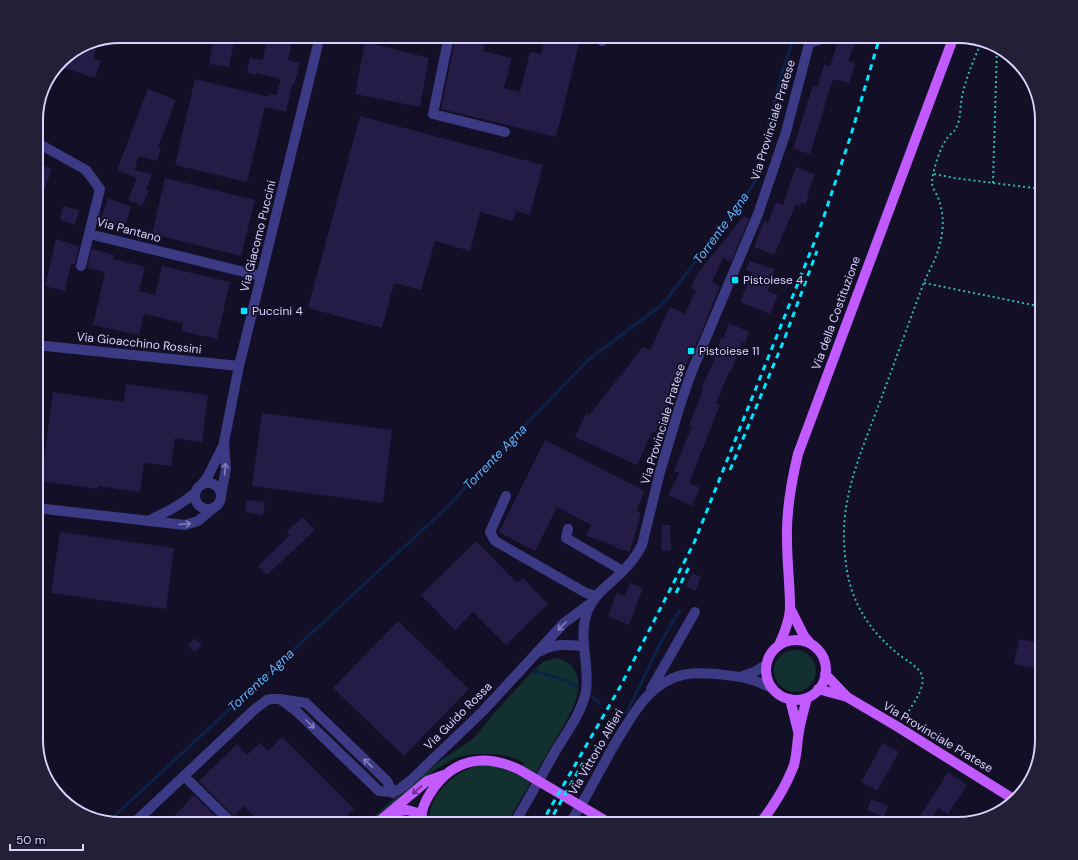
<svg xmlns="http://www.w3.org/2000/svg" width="1078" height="860" viewBox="0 0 1078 860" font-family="'DM Sans',sans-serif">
<rect width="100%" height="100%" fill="#130f26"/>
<path fill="#12302f" d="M774 671a21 21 0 1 1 42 0a21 21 0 1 1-42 0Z
M556,658C573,661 581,676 578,692C575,708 562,728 554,742C538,769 523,797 506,824H429C426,794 461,763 490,765C500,766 509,770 517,775L524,763C514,757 504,754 492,754C481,753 470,754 459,757C432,767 398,800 376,819L374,816L440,761L474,738L495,712L531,673L543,662Z"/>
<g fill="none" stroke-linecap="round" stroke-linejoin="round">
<path stroke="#0c2248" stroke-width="3" d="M534,671L565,680L577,687
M592,697L600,704
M616,712L622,715L627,712L660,644L679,611
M108,822L444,510L588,360L663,304L699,257L730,220L744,200L755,181L780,79L794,36"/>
</g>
<path fill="#241b47" d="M214,36H235L229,67L209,64Z
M250,36H293L288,60L300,63L294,85H292L286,112L265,107L247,182L175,165L195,79L269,97L270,94L276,95L281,79L256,73V75L247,73L250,58L263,60L266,43L249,39Z
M456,36H487L483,51L512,58L504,88L520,92L530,52L541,54L546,36H581L556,137L441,109Z
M833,36H858L848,61L855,63L849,83L833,79L810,154L793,149L813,85L818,86L824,65L830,66L837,45L831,43Z
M365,42L429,58L420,107L355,94Z
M84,45L96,49L93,59L101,61L95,78L58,66L65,57Z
M148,89L176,100L158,148L161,149L157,161L138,156L135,170L152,174L146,190L149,191L142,206L128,200L137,178L117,170Z
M360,116L543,165L530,215L516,211L513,221L480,212L470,251L435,241L421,290L394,283L382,328L308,308Z
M36,163L52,169L37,210H36Z
M796,167L815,174L807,195L809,196L806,204L801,203L800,206L796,204L774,255L754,247L764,221L768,223L776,202L783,205Z
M165,178L255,200L241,256L152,234Z
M108,198L131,207L124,228L100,220Z
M63,206L79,210L75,225L60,220Z
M744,216L749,219L731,262L723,258L712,282L720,286L702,331L655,433L652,432L637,465L575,437L586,413L589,415L643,347L650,350L670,307L685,314L696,290L691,288L697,274Z
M56,239L79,246L75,264H71L65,291L45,286Z
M92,249L114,255L113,259L145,267L139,291L155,295L162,266L230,282L217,339L181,331L183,323L144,314L139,335L93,325L105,272L87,268Z
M749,261L774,269L768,291L778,295L770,314L740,302L752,272L746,270Z
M729,323L749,332L745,343L742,342L731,372H729L716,403L720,405L689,483L700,488L692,506L668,495L679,473L674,471L692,426L689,425L703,390L701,389L712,365L721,338L723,339Z
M126,384L208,395L202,442L175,438L171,466L144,463L140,492L98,486V489L41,481L53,392L124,402Z
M262,413L392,430L383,503L252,486Z
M545,440L645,491L636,511L641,512L630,552L615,548L616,546L586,536L591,525L557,507L535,551L499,532Z
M247,500L265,502L263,515L245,512Z
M303,517L315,530L267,575L258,566L290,535L287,531Z
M662,525H670L671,550L661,551Z
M60,532L174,548L166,609L51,593Z
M476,541L517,583L523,578L548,604L506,645L473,612L455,630L421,595Z
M692,573L701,577L695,591L686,586Z
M630,583L643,588L629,625L608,616L617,593L625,596Z
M398,621L469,689L404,756L333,688Z
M195,638L202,645L194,652L188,645Z
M1019,639L1039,643L1034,668L1014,664Z
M282,737L354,809L339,824H262L244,806L234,816L199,781L237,744L247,755L260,743L268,751Z
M883,743L899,752L877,791L861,782Z
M948,772L967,785L948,814L938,808L927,824H926L918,819Z
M194,795L224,824H167Z
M871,799L888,806L884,817L867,810Z"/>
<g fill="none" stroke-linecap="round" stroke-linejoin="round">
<path stroke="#2fb8b0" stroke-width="2" stroke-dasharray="2 3" stroke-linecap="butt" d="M934,174L954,178L1042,189
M993,183L997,47
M924,283L1038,306
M903,719C910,709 926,688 922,676C920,667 905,660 898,654C857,620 844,585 844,533C844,490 863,447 878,407C893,367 908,325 923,285C928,272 936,260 939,247C944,231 944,215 939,200C937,194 932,188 932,183C932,172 941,145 948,137C951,133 955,132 957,126C961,117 960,106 962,97C966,77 974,59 982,41"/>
<path stroke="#3d3a85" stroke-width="10" d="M449,36L433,114L505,132
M602,41L603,36
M809,43L819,40L824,36
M36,142L86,170L100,189L89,234L261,276
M81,266L89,234
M36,345L239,366
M195 496a13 13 0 1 1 26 0a13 13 0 1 1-26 0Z
M201,485L207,478L224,444
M221,495L226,469L224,442L239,366L320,36
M506,496L490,532L495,541L586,593L596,596
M36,508L185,525L198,521L216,506
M148,521C166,512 181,505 196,492
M568,529L566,538L623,571
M541,651C554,643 569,645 584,646
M740,677L754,672L766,665
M651,689L695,612
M280,699L296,711L379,791C397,793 396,792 410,781L483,711L564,623L591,603
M184,776L233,824
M133,824L255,709L267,700L272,699H280L306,703L387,781L393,793
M514,824C528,800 542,775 556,750C567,732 582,712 586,691C590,663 577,636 588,610C595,593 610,584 622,572C630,564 637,555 642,545L660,472L681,402L692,371L758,214L786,132L811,36
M569,824C589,795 603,762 622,732C636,710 647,690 671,679C685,672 700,673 716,674C738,676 751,678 772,688"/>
<path stroke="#c25bff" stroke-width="10" d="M790,608L804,636L811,644
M766 670a30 30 0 1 1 60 0a30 30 0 1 1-60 0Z
M779,645C784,634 790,620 790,607C790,585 787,562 787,540C786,510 791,483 798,454L954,36
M825,674L847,697L898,727L1015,800
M818,689L847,697
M790,699L798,731
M392,812L407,810L422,814
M376,824L427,781L444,775
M421,824C420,813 425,801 431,792C453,758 485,753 520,770L611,824
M759,824C773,808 787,784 794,765C797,754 797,742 799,731C801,720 804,709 807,698"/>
<path stroke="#00e5ff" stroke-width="3" stroke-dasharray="6 5" stroke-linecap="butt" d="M730,470L784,340L817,251
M676,593L690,565
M541,824L620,687L694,543L820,228L851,135L880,36
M548,824L583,763"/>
</g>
<defs><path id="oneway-shaft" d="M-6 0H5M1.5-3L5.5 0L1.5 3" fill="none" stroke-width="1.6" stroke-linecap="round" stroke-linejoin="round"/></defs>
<g stroke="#837fbc">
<use href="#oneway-shaft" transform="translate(225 469) rotate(-86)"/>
<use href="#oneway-shaft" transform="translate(185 524) rotate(-5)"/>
<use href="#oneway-shaft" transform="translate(562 626) rotate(135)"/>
<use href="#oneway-shaft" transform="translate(310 724) rotate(45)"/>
<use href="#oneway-shaft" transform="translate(368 763) rotate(-136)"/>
</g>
<use stroke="#623188" href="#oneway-shaft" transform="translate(417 790) rotate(139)"/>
<g fill="#00e5ff" stroke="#130f26" stroke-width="1.5">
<rect x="731" y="276" width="8" height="8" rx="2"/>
<rect x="240" y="307" width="8" height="8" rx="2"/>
<rect x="687" y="347" width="8" height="8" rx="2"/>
</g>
<g text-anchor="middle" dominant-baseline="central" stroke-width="3.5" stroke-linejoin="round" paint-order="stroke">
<g font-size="12" fill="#d9d4ff" stroke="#130f26">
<text transform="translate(773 120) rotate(-73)">Via Provinciale Pratese</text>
<text transform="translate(129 230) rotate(15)">Via Pantano</text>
<text transform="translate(258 236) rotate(-76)">Via Giacomo Puccini</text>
<text transform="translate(836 313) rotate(-70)">Via della Costituzione</text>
<text transform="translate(139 343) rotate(6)">Via Gioacchino Rossini</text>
<text transform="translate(663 424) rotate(-73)">Via Provinciale Pratese</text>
<text transform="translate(458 716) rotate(-45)">Via Guido Rossa</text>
<text transform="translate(938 737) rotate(31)">Via Provinciale Pratese</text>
<text transform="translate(596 752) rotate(-60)">Via Vittorio Alfieri</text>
</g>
<g font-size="12" fill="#d9d4ff" stroke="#130f26" text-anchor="start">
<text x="743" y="280">Pistoiese 4</text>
<text x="252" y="311">Puccini 4</text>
<text x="699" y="351">Pistoiese 11</text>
</g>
<g font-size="13" font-style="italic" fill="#62b6ff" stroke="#130f26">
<text transform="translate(721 228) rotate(-54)">Torrente Agna</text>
<text transform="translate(495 457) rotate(-46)">Torrente Agna</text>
<text transform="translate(261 680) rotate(-43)">Torrente Agna</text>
</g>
</g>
<path d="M0 0H1078V860H0ZM120 43H958A77 77 0 0 1 1035 120V740A77 77 0 0 1 958 817H120A77 77 0 0 1 43 740V120A77 77 0 0 1 120 43Z" fill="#231f37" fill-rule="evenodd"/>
<path fill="none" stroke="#d9d4ff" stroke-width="2" d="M120 43H958A77 77 0 0 1 1035 120V740A77 77 0 0 1 958 817H120A77 77 0 0 1 43 740V120A77 77 0 0 1 120 43Z"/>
<path d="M10 844v6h73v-6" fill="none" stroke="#d9d4ff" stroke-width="2"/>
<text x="16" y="844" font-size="12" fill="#d9d4ff" stroke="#130f26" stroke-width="3" paint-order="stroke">50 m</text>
</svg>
